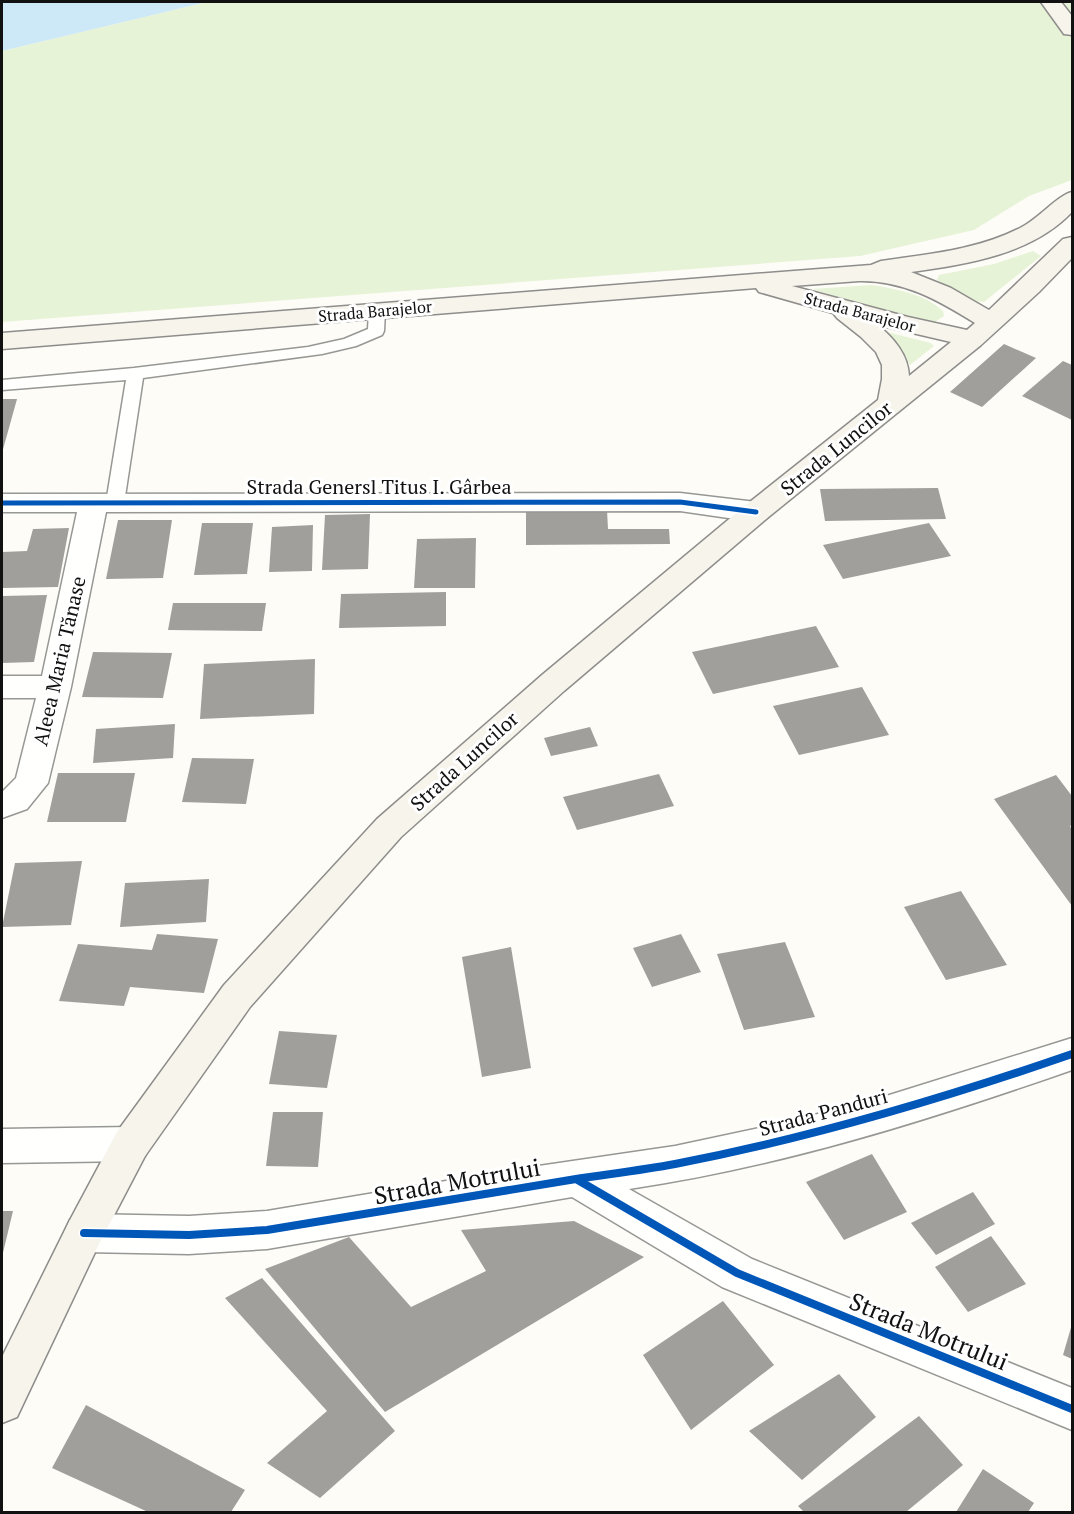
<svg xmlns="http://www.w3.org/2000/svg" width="1074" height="1514" viewBox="0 0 1074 1514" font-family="'PT Serif',serif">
<rect width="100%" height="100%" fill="#fdfcf7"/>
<path fill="#e7f3d7" d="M207,2H1072V180L1029,196L974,230L860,256L2,322V51Z
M1033,251L1041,256L984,302L973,301L937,280L939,275L994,264Z
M872,285C896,289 925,294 943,311L944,316L935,322H922L812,289Z
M887,332L931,343L934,346L910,365L902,350L884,333Z"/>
<path fill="#cde8f7" d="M2,2H207L2,51Z"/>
<path fill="#a19f9c" d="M1004,344L1036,358L982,407L950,392Z
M1063,361L1072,365V420L1022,396Z
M2,399H17L2,453Z
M938,488L946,519L825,521L820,489Z
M526,510H607L608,529H669L670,544L526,545Z
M370,514L368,569L322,570L325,515Z
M118,520H172L163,578L106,579Z
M202,523H253L247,574L194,575Z
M929,523L951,556L843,579L823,545Z
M313,525L312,571L269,572L272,527Z
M69,528L58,587L2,588V552L27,551L33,529Z
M476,538L475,588H414L417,539Z
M446,592V626L339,628L341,594Z
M47,595L34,662L2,663V596Z
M173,603H266L262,631L168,630Z
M816,626L839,667L713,694L692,652Z
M93,652L172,653L163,698L82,697Z
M315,659L314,714L200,719L204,664Z
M862,687L889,735L799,755L773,706Z
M175,724L173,758L93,763L96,729Z
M590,727L598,746L551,756L544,738Z
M192,758L254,759L246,804L182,802Z
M58,773H135L126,822H47Z
M659,774L674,806L577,830L563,797Z
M1056,775L1072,796V825L1070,826L1072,830V906L994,799Z
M82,861L71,925L2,927L15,863Z
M209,879L206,922L120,927L125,883Z
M961,891L1007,965L946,980L904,907Z
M157,934L218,939L204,993L130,987L124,1006L59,1001L78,944L152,950Z
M681,934L701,972L652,987L633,948Z
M785,942L815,1017L744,1030L717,954Z
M511,947L531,1068L482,1077L462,957Z
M279,1031L337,1035L327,1088L269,1084Z
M273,1112H323L318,1167L266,1166Z
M872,1154L907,1212L844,1240L806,1182Z
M973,1192L995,1224L936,1255L911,1223Z
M2,1211H13L2,1257Z
M574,1221L644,1257L385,1412L265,1269L349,1237L411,1307L486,1271L461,1230Z
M991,1236L1026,1284L968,1312L935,1267Z
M262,1278L395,1431L320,1498L267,1463L327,1411L225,1298Z
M723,1301L774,1365L691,1430L643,1355Z
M1072,1324V1359L1063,1355Z
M839,1374L876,1417L802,1480L749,1431Z
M86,1405L245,1490L231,1512H148L52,1468Z
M919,1416L963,1465L906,1512H804L798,1506Z
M983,1469L1034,1503L1028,1512H956Z"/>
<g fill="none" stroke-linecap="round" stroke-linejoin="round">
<defs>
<path id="service" d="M377,306L385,311L384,331L382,335L356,346L322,354L143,378L124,503L122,507H108L106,503L126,380L2,390V380L134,368L308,347L344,339L368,329L369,311Z"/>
<path id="minor" d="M680,493L756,502L766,505L771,512L766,519L756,522L680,511L106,512L71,687L48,783L27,809L2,818V792L16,778L36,698H2V676H42L77,512H2V494Z
M1072,1038V1070C929,1120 780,1167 629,1189L752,1259L1072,1388V1430L722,1287L572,1197L267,1249L189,1254L84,1252L70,1246L64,1233L70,1220L84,1214L189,1216L267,1211L518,1169L675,1146L787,1122L883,1097Z
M131,1127L145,1132L151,1144L145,1156L131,1161L2,1163V1129Z"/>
<path id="secondary" d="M1041,2H1061L1072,16V35L1064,34Z
M1072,192V212C1031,255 967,264 911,272L951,288L989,310L1063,239L1072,237V258L1039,292L981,345L766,519L564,691L401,837L250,1007L145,1156L98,1246L17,1417L2,1423V1357L70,1220L117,1132L224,985L377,819L542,675L746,505L878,400L882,379V365L876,352L861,337L837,318L833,313L759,292L756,288L2,349V333L871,265L881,261C928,254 977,250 1020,228C1037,220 1058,195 1072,192ZM859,281C903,280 938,300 975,323L967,330L908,317L792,286ZM878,325L951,342L909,376C908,354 894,339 878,325Z"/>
</defs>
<use href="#service" stroke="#979795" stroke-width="3"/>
<use href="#minor" stroke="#979795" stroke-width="3"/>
<use href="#secondary" stroke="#8e8d8b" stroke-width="3"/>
<use href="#service" fill="#fffffe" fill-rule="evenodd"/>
<use href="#minor" fill="#fffffe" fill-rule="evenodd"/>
<use href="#secondary" fill="#f6f4eb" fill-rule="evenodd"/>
<defs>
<path id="cycleway-far1" d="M2,503L680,502L756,512"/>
<path id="cycleway" d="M576,1179C609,1174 643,1170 675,1164C810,1138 942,1099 1072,1054
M84,1233L189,1235L267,1230L576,1179L737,1273L1072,1409"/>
</defs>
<use href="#cycleway-far1" stroke="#fff" stroke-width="9"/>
<use href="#cycleway" stroke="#fff" stroke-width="11"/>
<use href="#cycleway-far1" stroke="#0057b8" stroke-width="5"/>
<use href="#cycleway" stroke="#0057b8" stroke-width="8"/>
</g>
<g text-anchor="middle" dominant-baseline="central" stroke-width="6" stroke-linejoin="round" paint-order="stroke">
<g font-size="16" fill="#111" stroke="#fff">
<text transform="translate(375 311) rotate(-5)">Strada Barajelor</text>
<text transform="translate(860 312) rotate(15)">Strada Barajelor</text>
</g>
<g font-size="20" fill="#111" stroke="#fff">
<text transform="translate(836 448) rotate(-39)">Strada Luncilor</text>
<text x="379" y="486">Strada Genersl Titus I. Gârbea</text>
<text transform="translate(59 661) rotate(-77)">Aleea Maria Tănase</text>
<text transform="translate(464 761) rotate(-42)">Strada Luncilor</text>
<text transform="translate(823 1112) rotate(-15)">Strada Panduri</text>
</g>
<g font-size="24" fill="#111" stroke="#fff">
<text transform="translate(457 1181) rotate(-10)">Strada Motrului</text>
<text transform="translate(929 1331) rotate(22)">Strada Motrului</text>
</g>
</g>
<rect width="1074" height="1514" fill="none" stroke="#111111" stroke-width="6"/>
</svg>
